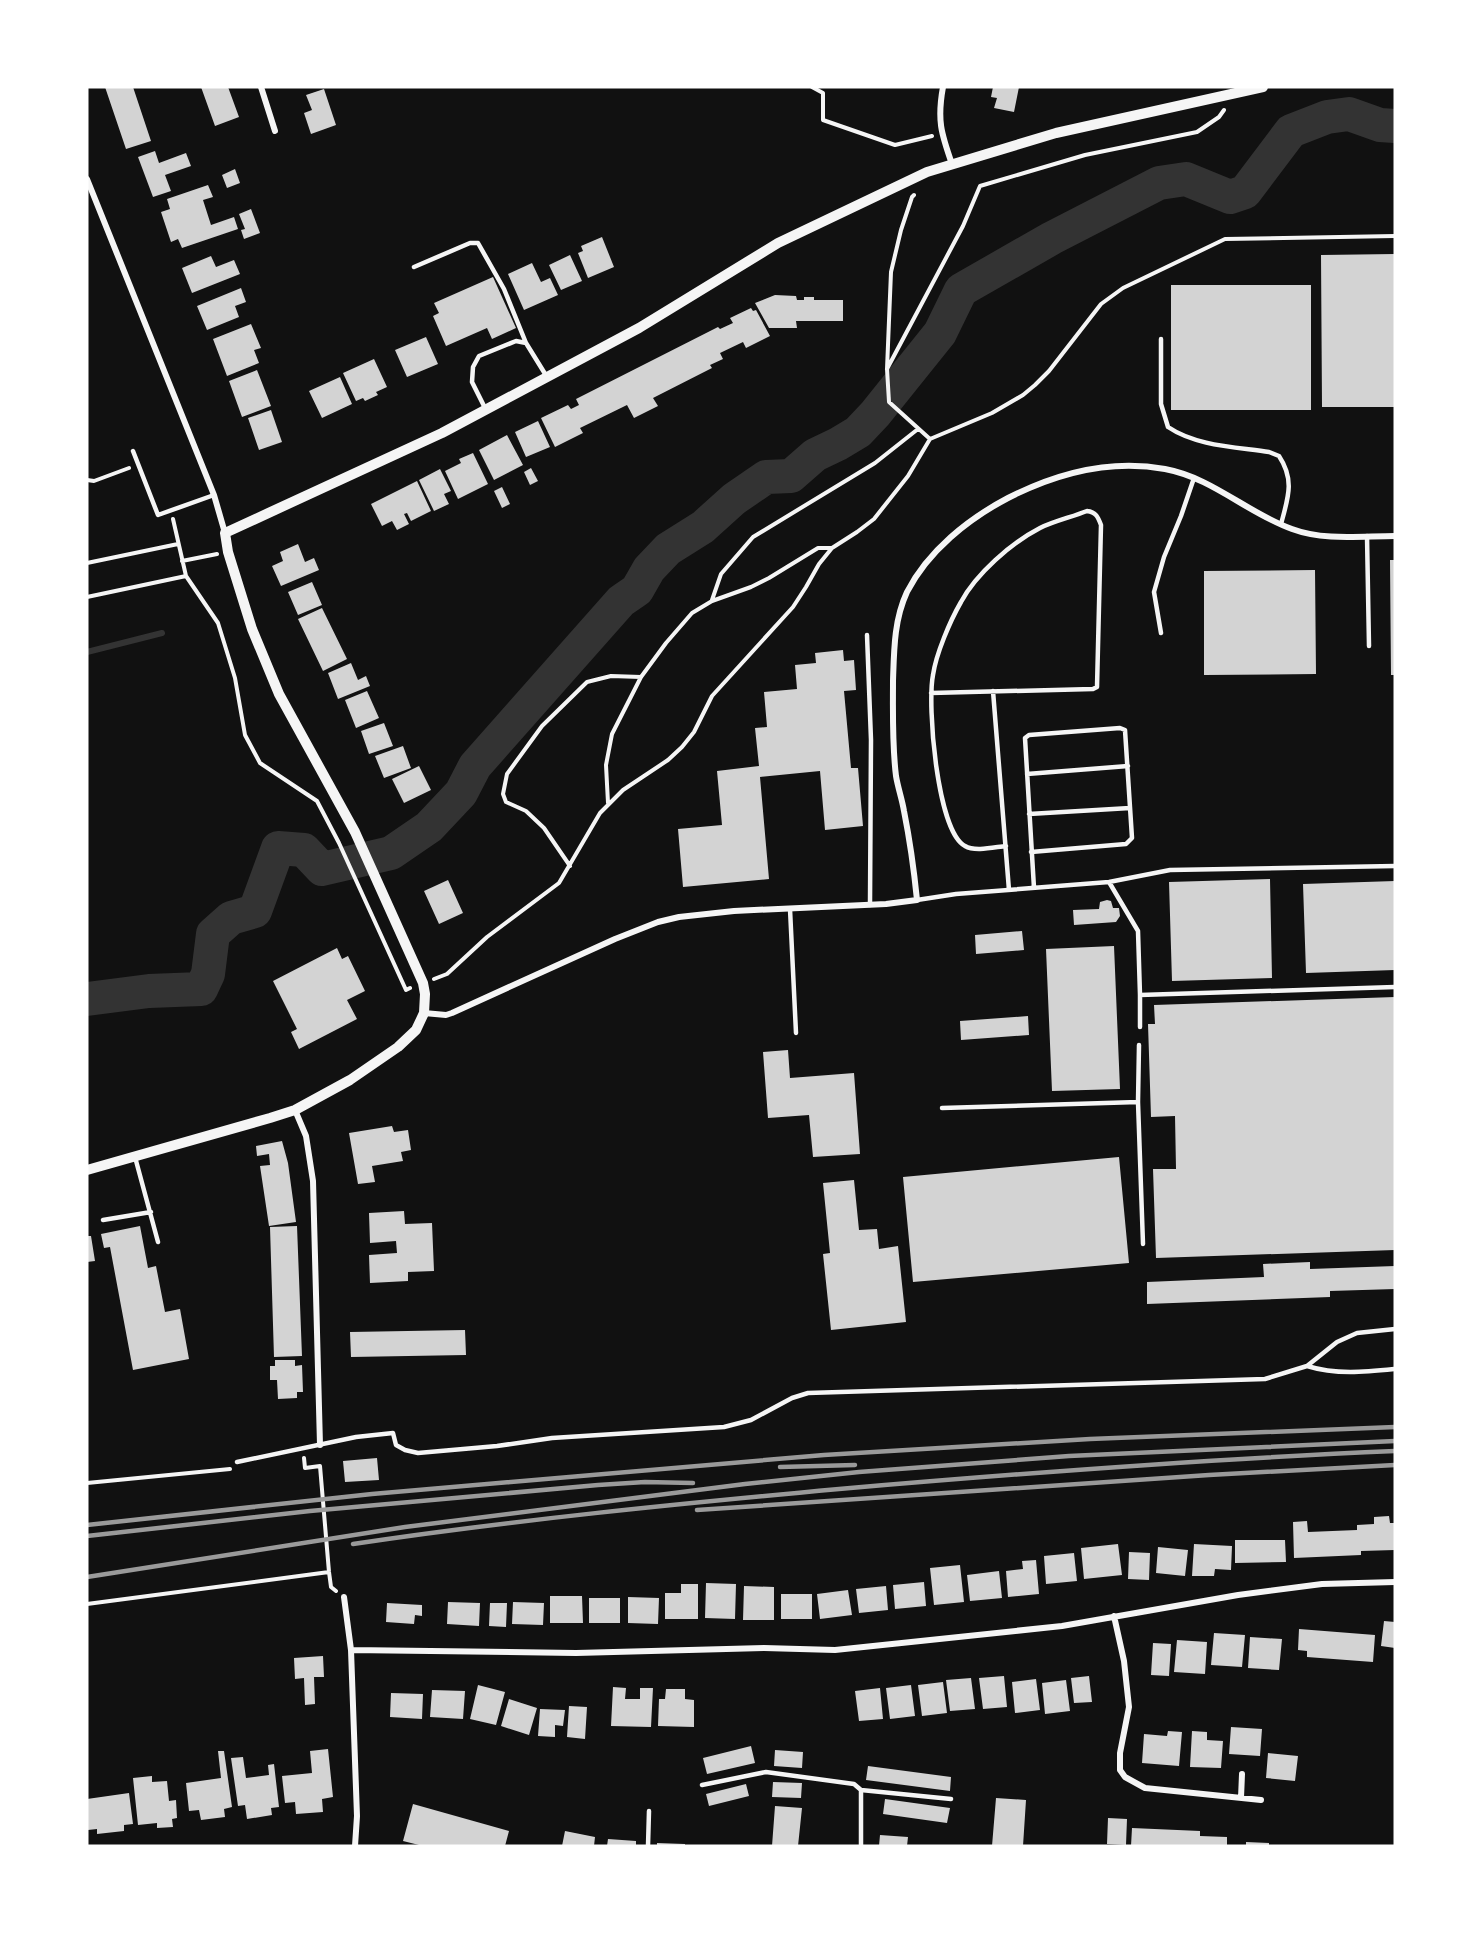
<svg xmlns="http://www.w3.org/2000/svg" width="1482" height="1933" viewBox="0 0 1482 1933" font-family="Raleway,sans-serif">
<rect width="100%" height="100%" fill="#111"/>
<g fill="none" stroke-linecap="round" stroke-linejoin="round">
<path stroke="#333" stroke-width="6" d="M87,652L162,633"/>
<path stroke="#333" stroke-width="34" d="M87,999L149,991L201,989L208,974L213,934L231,918L255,911L278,848L304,850L322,869L391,853L429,827L461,793L475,766L621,601L637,590L649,569L668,549L703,527L734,499L766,477L791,476L815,455L838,444L858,432L875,414L940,333L961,290L1052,238L1159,183L1186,179L1230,197L1245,192L1291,131L1327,117L1349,114L1380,125L1395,126"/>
</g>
<path fill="#d3d3d3" d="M105,87H133L151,141L126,149Z
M201,87H228L239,117L215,126Z
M993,87H1019L1014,112L994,108L997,98L991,97Z
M324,89L336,125L311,134L304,113L312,110L306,95Z
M155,151L159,163L186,153L191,166L165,175L171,191L153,197L138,157Z
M235,169L240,183L227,188L222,175Z
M208,185L213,197L203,200L211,225L234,217L238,229L182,248L178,239L171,242L161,212L170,209L167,199Z
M251,209L260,233L244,239L241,230L245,229L239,214Z
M602,237L614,267L588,278L578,253L583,251L581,246Z
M1395,254V407H1322L1321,255Z
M570,255L582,281L561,290L549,265Z
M211,256L216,267L234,260L240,274L192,293L182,268Z
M532,263L541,282L550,278L558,295L524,310L508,274Z
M493,277L516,328L492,339L487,328L446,346L433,316L439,313L434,303Z
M1171,285H1311V410H1171Z
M241,288L246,302L235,306L239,317L207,330L197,306Z
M775,295L796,296L797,300H804V297H814V300H843V321H796L797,328H769L755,303Z
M751,308L753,311L756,310L770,336L746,348L743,342L720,353L723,359L710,365L712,368L653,398L658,406L634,418L627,405L580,428L583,433L555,447L541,418L568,405L571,409L579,405L576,399L718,327L720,329L733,323L730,318Z
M251,324L261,348L254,350L259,363L227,376L213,339Z
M426,337L438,364L407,377L395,350Z
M374,359L387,387L376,392L378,395L365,401L363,398L356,401L343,373Z
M257,370L271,406L242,417L229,381Z
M340,377L352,404L322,418L309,391Z
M271,410L282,442L259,450L248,418Z
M538,421L550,447L526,457L515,432Z
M507,435L523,465L494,480L479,450Z
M473,453L488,484L458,499L445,471L461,463L459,459Z
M531,468L538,481L530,485L524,472Z
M440,469L451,491L444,494L449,504L434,511L419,480Z
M417,481L431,511L411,521L407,513L404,514L409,524L397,530L392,521L382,526L371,504Z
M502,487L510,504L502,508L494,491Z
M298,544L305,562L314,558L319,570L281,586L272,566L283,561L280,552Z
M1390,560H1395V675H1391Z
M1315,570L1316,674L1204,675V571Z
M312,582L322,605L298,615L288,592Z
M322,608L347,659L323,671L298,619Z
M843,650L844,661L854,660L856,690L844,691L851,768H858L863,826L825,830L820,771L760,777L769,879L683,887L678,829L722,825L717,771L759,766L755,728L767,727L764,692L797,689L795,665L816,663L815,653Z
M351,663L358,680L366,676L370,686L338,699L328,673Z
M367,691L379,718L356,728L345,700Z
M384,723L393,746L369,754L361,731Z
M403,746L411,768L384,778L375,756Z
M419,766L431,790L404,803L392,779Z
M1270,879L1272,978L1172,981L1169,882Z
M448,880L463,913L439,924L424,891Z
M1395,881V970L1306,973L1303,884Z
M1107,900L1111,901L1113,908H1119L1120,916L1116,922L1074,925L1073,910L1099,909L1100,902Z
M1022,931L1024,950L976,954L975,935Z
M1114,946L1120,1089L1052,1091L1046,949Z
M337,948L342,959L348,956L365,991L347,1000L357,1019L299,1049L291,1032L297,1029L273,981Z
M1395,997V1250L1156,1258L1153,1169H1176L1175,1116L1151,1117L1148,1024H1155L1154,1005Z
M1028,1016L1029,1035L961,1040L960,1021Z
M788,1050L790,1078L854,1073L860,1154L813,1157L809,1115L768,1118L763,1052Z
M392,1126L394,1132L408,1130L411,1150L401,1152L403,1161L372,1166L375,1182L358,1184L349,1133Z
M282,1141L288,1163L296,1222L269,1226L260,1166L270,1165L269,1154L257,1156L256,1146Z
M1119,1157L1129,1263L913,1282L903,1177Z
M854,1180L859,1230L877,1229L879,1249L898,1246L906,1322L831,1330L823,1254L830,1253L823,1183Z
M404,1211L405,1224L432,1223L434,1271L408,1272V1281L370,1283L369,1255L397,1253L396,1241L370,1243L369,1213Z
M140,1226L148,1268L156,1266L165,1312L180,1309L189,1359L133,1370L110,1247L104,1248L101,1234Z
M297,1226L302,1356L274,1357L270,1227Z
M87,1236H91L95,1261L87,1262Z
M1310,1262V1269L1395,1266V1289L1330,1291V1297L1147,1304V1282L1264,1277L1263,1264Z
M465,1330L466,1355L351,1357L350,1332Z
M275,1360H295V1366L302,1365L303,1392H297V1398L278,1399L277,1380H270V1366H275Z
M377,1458L379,1480L345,1482L343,1461Z
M1389,1516L1390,1523H1395V1550L1361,1551V1555L1294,1558L1293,1522L1307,1521L1308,1532L1357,1530V1525L1374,1524V1517Z
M1235,1540H1285L1286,1562L1235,1563Z
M1118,1544L1122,1575L1084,1579L1081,1548Z
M1194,1544L1232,1546L1231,1570L1215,1569L1214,1576H1192Z
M1158,1547L1188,1550L1185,1576L1156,1573Z
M1129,1552L1150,1553L1149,1580L1128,1579Z
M1074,1553L1077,1581L1046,1584L1044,1556Z
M1036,1560L1039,1594L1008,1597L1006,1571L1023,1569L1022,1561Z
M960,1565L964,1602L934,1605L930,1568Z
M999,1571L1002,1598L970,1601L967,1575Z
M924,1582L926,1606L895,1609L893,1585Z
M706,1583L736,1584L735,1619L705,1618Z
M681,1584H698V1619H665V1593H681Z
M744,1586L774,1587V1620H743Z
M886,1586L888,1610L859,1613L856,1589Z
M848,1590L852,1615L820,1619L817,1594Z
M781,1594H812V1619H781Z
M550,1596H582L583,1623H550Z
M628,1597L659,1598L658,1624L628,1623Z
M589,1598H620V1623H589Z
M448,1602L480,1603L479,1626L447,1624Z
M513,1602L544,1603L543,1625L512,1624Z
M387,1603L422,1605V1616L415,1615L414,1624L386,1622Z
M490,1603H507L506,1627L489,1626Z
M1384,1621L1395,1622V1648L1381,1646Z
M1299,1629L1375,1635L1373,1662L1307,1657V1651L1298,1650Z
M1214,1633L1245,1635L1242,1667L1211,1665Z
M1250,1637L1282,1639L1279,1670L1248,1668Z
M1177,1640L1207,1642L1205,1674L1174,1672Z
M1153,1643L1171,1644L1169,1676L1151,1675Z
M323,1656L324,1677H314L315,1704L305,1705L304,1678L295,1679L294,1658Z
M1004,1676L1007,1707L983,1709L979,1678Z
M1089,1676L1092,1702L1074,1703L1071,1678Z
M971,1678L975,1709L950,1711L946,1680Z
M1036,1679L1040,1710L1015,1713L1012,1682Z
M1066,1680L1070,1711L1045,1714L1042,1683Z
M943,1682L947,1713L922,1716L918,1685Z
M478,1685L505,1692L496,1725L470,1719Z
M911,1685L915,1716L890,1719L886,1688Z
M613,1687L626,1688L625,1699H640V1688H653L651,1727L611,1726Z
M880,1688L883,1719L859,1721L855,1691Z
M666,1689H685V1699L694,1700V1727L658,1726L659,1699H665Z
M432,1690L465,1691L463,1719L430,1717Z
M391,1693L423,1694L422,1719L390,1717Z
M509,1699L537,1708L529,1735L501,1726Z
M569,1706L587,1707L585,1739L567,1737Z
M540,1709L565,1710L563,1726L555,1725V1737L538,1736Z
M1231,1727L1262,1729L1260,1756L1229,1754Z
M1168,1731L1182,1732L1179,1766L1142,1763L1144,1734L1167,1736Z
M1192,1731L1207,1732V1740L1223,1741L1221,1768L1190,1767Z
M751,1746L755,1763L707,1774L703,1758Z
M328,1749L333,1797L322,1799L323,1812L296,1814L295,1802L285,1803L282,1776L312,1773L310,1751Z
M775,1750L803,1752L802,1768L774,1766Z
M218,1751H224L232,1807L224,1809L225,1817L201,1820L199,1810L189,1811L186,1783L221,1778Z
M1268,1753L1298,1756L1295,1781L1266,1778Z
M243,1757L246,1778L269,1775L268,1765L274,1764L279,1807L271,1808L272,1815L247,1819L245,1805L238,1806L231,1758Z
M868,1766L951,1777L950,1791L866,1780Z
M152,1776V1782L167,1781L169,1801L176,1800L177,1818L172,1819L173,1827L157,1828V1823L138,1825L133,1778Z
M773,1782L802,1783L801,1798L772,1797Z
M746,1784L749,1796L709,1806L706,1794Z
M129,1793L133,1824L124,1825V1831L97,1834V1829L88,1830L87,1799Z
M996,1798L1026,1800L1023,1846H992Z
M885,1799L950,1808L947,1823L883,1814Z
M413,1804L509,1831L505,1846H423L403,1841Z
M775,1806L802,1808L798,1846H772Z
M1108,1818L1127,1819L1126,1845L1107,1844Z
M1132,1828L1200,1831V1836L1227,1837V1846H1131Z
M565,1831L595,1837L594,1846H562Z
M880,1835L908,1837L907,1846H879Z
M608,1839L636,1841V1846H607Z
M1246,1842L1269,1843V1846H1246Z
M657,1843L685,1844V1846H657Z"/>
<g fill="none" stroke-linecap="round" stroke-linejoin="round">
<path stroke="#f5f5f5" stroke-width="4" d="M812,87L823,93V120L895,145L932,136
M914,195L912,197L901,230L891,272L887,369L889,402L930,439
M887,369L963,226L980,186L1085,155L1197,132L1219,117L1224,110
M87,480L94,481L129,468
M173,519L186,576L218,623L235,678L245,735L260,763L317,801L339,843L406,990L410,988
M182,561L217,554
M87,563L178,544
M87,597L186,576
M712,600L721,574L753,537L875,463L918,429
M608,803L606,765L612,734L641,677L666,643L692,613L712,601L751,587L769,578L818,548H832
M570,866L544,828L526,811L506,802L503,794L507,774L542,726L587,682L611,676L641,677
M434,979L447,974L487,937L559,883L600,813L623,790L668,760L682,747L694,732L712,696L793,607L806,587L819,564L832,548L857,532L874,519L908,476L930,439L992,413L1023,395L1035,385L1049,371L1101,304L1123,288L1225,239L1395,236
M304,1458L305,1468L320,1466L329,1572L331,1587L336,1591
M87,1483L230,1469
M87,1604L329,1572"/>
<path stroke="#f5f5f5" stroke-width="4.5" d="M414,267L470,243H478L504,289L526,343
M1161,339V404L1168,427C1196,446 1236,447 1269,452L1279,456C1295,480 1288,498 1281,524
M485,408L472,382L473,367L479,356L516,341L526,343L547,377
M133,451L158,515L214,495
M1367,536L1369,646
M1161,633L1154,592L1164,557L1181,516L1194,478
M867,635L871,740L870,905
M993,691L1009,890
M931,693L1093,689L1097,687L1101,525C1098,517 1096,512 1087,511C1072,517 1054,521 1040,528C1011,543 976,574 961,602C950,621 936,654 933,675C927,705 937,831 965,846C975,852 995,847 1006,846
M1027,774L1128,766
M1029,814L1130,808
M1031,852L1126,844L1132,838L1125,730L1120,728L1029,735L1025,738L1034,888
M1109,882L1138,931L1140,995L1395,987
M917,900L956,894L1109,882L1170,870L1395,866
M790,909L796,1033
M1140,1027V995
M1138,1102L1143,1244
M942,1108L1138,1102L1139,1045
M135,1157L158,1242
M103,1220L151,1212
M1307,1366C1336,1375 1365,1372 1395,1369
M237,1462L356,1437L393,1433L396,1445L405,1450L418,1453L497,1446L552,1438L724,1427L751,1420L792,1398L808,1393L1265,1379L1307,1366L1337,1342L1357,1333L1395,1329
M702,1785L766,1772L854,1784L861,1790V1846
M861,1790L951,1799
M648,1846L649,1811"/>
<path stroke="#f5f5f5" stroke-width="6" d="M261,87L275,131
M943,87C937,120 941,133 952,164
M87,179L214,495L225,533
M424,1013L446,1015L452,1013L615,939L658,922L679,917L734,911L886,904L917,900C914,870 910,841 904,811C902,799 898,788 896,776C892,744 893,712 893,681C894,650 894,620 907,592C928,551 968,519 1008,498C1057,473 1111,459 1165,469C1213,478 1247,513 1292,529C1324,541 1361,536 1395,536
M295,1110L306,1136L313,1181L320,1445
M344,1597L351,1650L357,1816L355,1846
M1114,1616L1124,1661L1129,1707L1120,1753V1770L1125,1777L1145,1788L1261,1800
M351,1650L576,1653L764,1648L835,1650L1062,1626L1238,1595L1322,1584L1395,1582
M1241,1798L1242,1774"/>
<path stroke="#f5f5f5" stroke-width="10" d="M87,1170L270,1118L295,1110L350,1080L398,1047L416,1030L424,1013L425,994L423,983L355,832L279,694L252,629L228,552L225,533L442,433L639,328L778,243L927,172L1056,133L1263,87"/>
<path stroke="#9a9a9a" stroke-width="4.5" d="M780,1467L855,1465
M697,1510L1209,1475L1395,1465
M87,1525L372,1494L824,1455L1090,1439L1395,1427
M87,1536L310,1511L598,1485L645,1482L693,1483
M353,1544C514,1520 676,1504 839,1489C1024,1473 1209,1459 1395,1451
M87,1577L405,1527L745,1484L859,1472L1069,1456L1395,1441"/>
</g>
<rect width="1482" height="1933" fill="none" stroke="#ffffff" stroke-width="177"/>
</svg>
